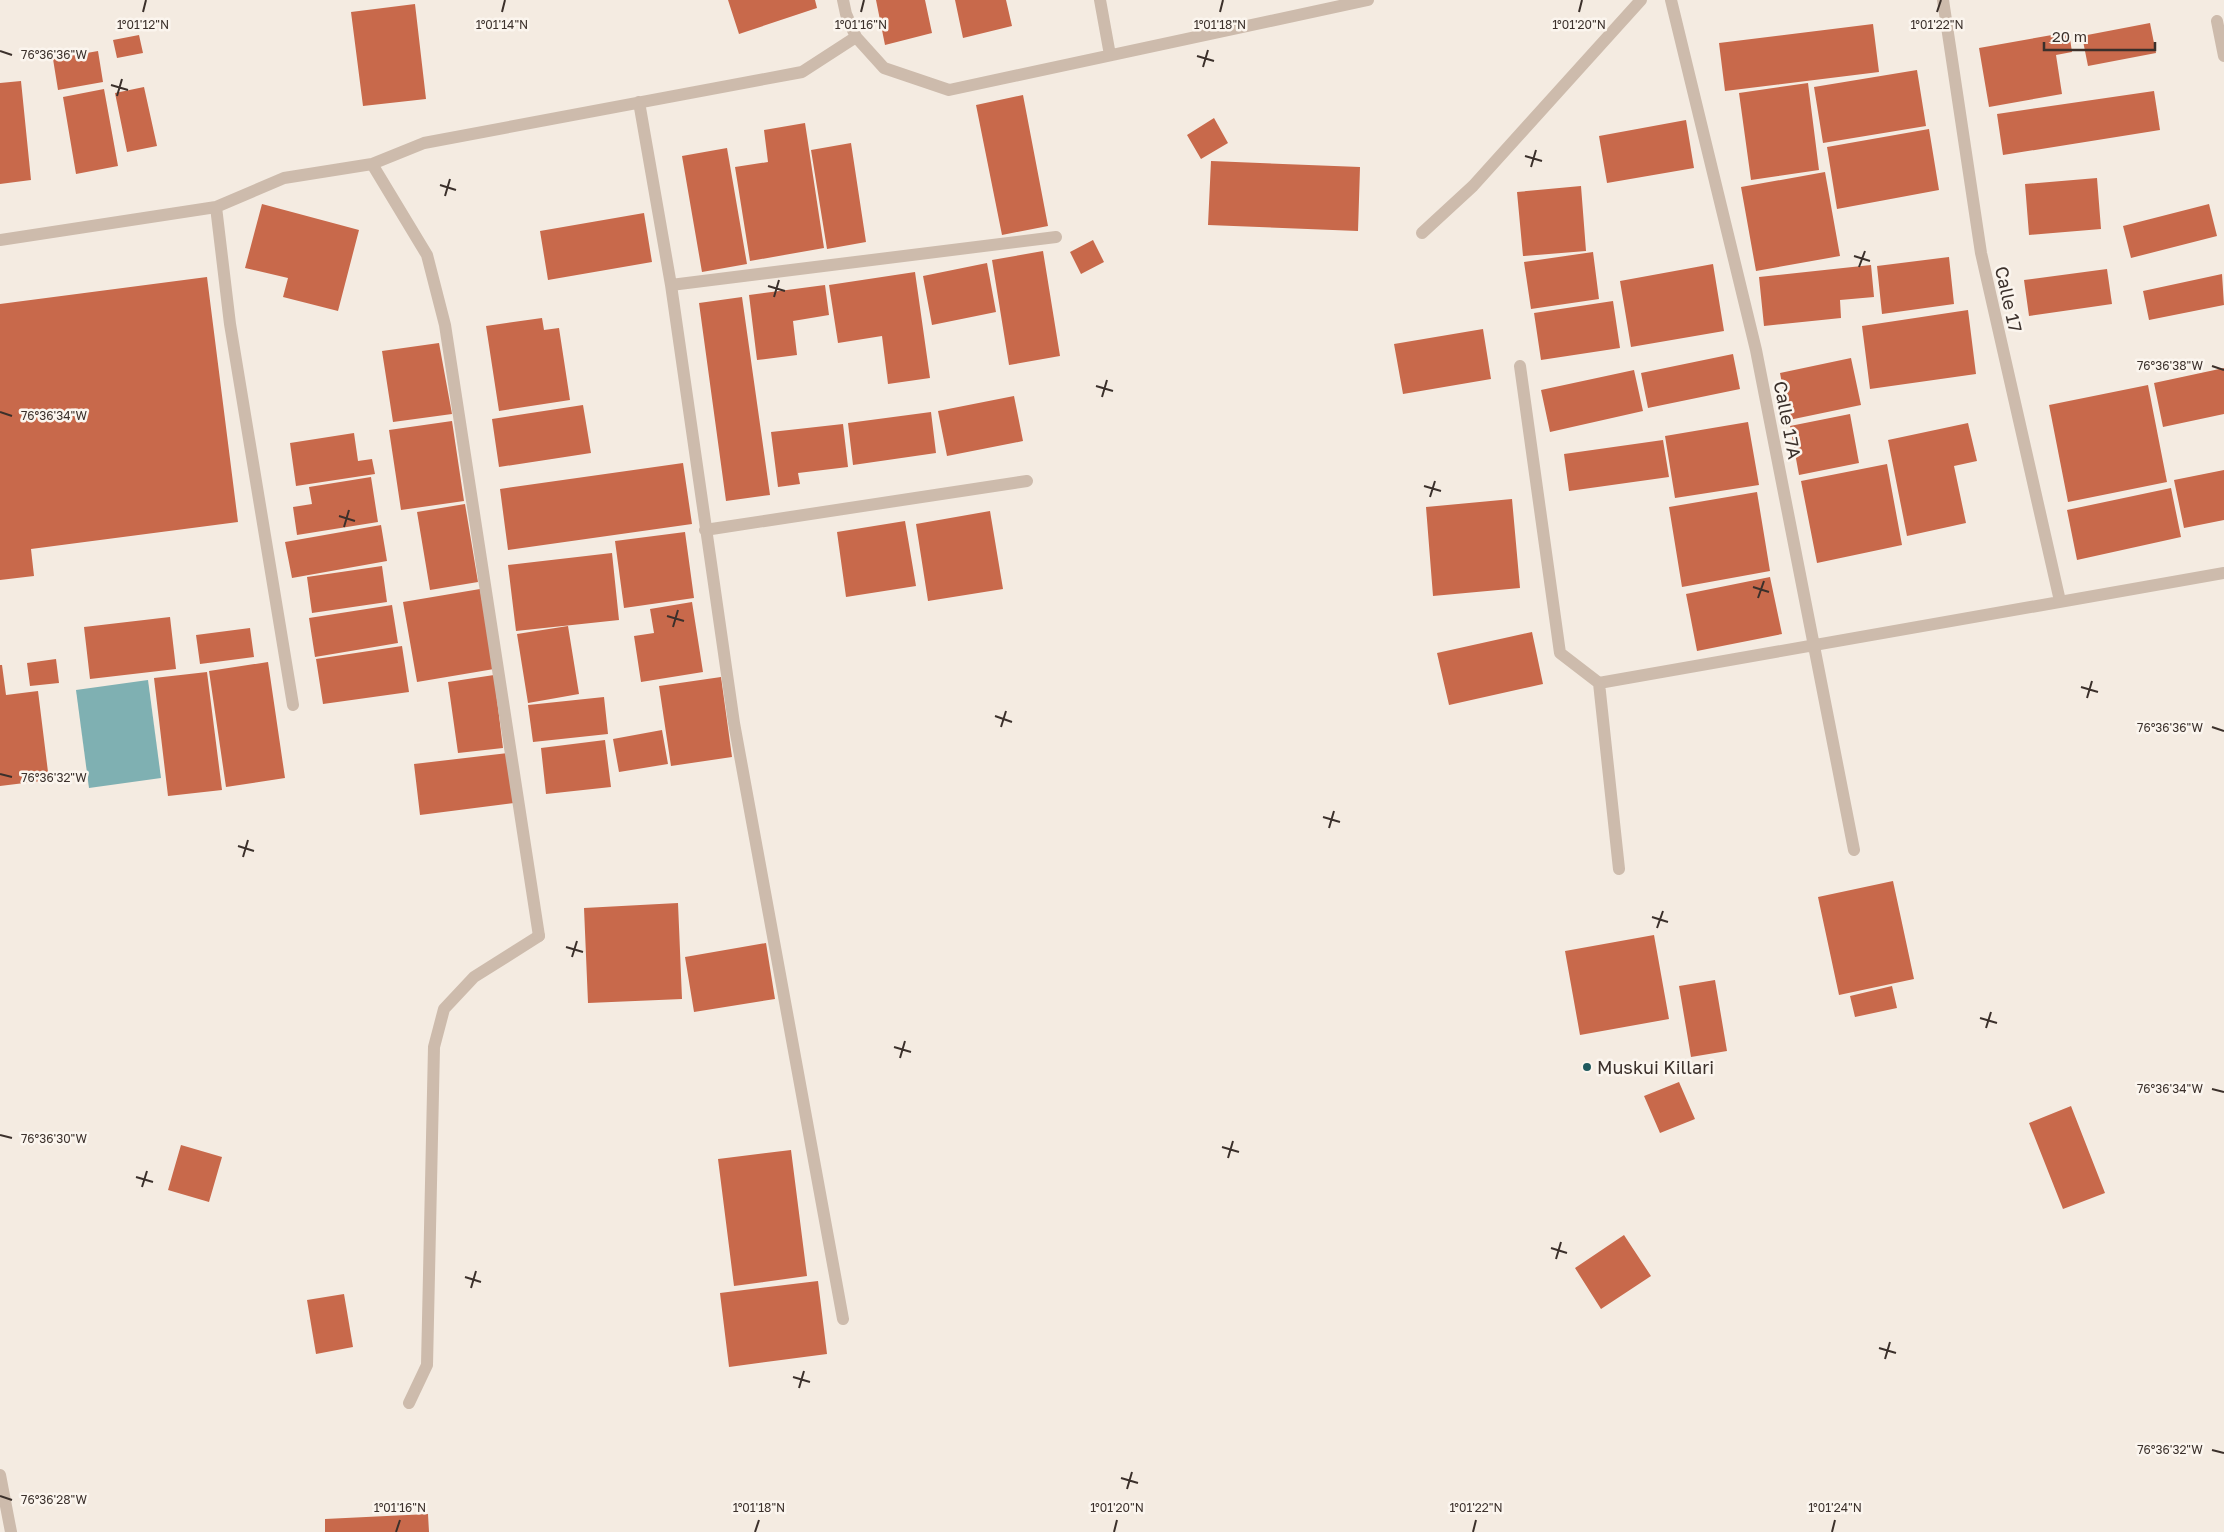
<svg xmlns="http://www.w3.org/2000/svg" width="2224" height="1532" viewBox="0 0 2224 1532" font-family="'Golos Text',sans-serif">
<rect width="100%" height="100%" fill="#f4ebe1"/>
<path fill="#7fb0b2" d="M148,680L161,778L89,788L76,690Z"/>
<path fill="#c8694b" d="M728,0H815L817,8L739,34Z
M876,0H925L932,33L885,45Z
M955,0H1006L1012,26L963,38Z
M415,4L426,99L363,106L351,12Z
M2150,23L2156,53L2088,66L2082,36Z
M1873,24L1879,72L1725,91L1719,43Z
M2069,32L2072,52L2056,55L2062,94L1989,107L1979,48Z
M139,35L143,53L117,58L113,40Z
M98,51L103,82L58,90L53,59Z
M1917,70L1926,126L1823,143L1814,87Z
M21,81L31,180L0,184V83Z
M1808,83L1819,170L1751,180L1739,93Z
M144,87L157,146L127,152L115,93Z
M104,89L118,166L76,174L63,97Z
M2154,91L2160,130L2003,155L1997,114Z
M1023,95L1048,226L1002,235L976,105Z
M1214,118L1228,143L1201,159L1187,135Z
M1686,120L1694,168L1607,183L1599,136Z
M805,123L824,248L750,261L735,167L768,162L764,130Z
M1929,129L1939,190L1837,209L1827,147Z
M851,143L866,242L827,249L811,150Z
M727,148L747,264L702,272L682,156Z
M1211,161L1360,167L1358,231L1208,225Z
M1825,172L1840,256L1756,271L1741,187Z
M2097,178L2101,229L2029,235L2025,184Z
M1581,186L1586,251L1523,256L1517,192Z
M262,204L359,230L338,311L283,297L288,278L245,268Z
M2209,204L2217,236L2131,258L2123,226Z
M644,213L652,262L548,280L540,231Z
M1093,240L1104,262L1081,274L1070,252Z
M1043,251L1060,356L1009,365L992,260Z
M1593,252L1599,299L1531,309L1524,262Z
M1949,257L1954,304L1882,314L1877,266Z
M987,263L996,312L932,325L923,276Z
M1713,264L1724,331L1631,347L1620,281Z
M1871,265L1874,297L1840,300L1841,318L1764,326L1759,277Z
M2107,269L2112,304L2029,316L2024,280Z
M915,272L930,378L888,384L882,336L838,343L829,285Z
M2222,274L2224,305L2149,320L2143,291Z
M207,277L238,522L31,549L34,576L0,580V304Z
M825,285L829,315L793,321L797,355L757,360L749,295Z
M742,297L770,495L726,501L699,303Z
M1613,301L1620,348L1541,360L1534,313Z
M1968,310L1976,374L1870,389L1862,326Z
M542,318L544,330L559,328L570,400L499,411L486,326Z
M1483,329L1491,379L1403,394L1394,344Z
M439,343L452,414L393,422L382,351Z
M1733,354L1740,389L1648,408L1641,373Z
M1851,358L1861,405L1789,420L1780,373Z
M2224,368V414L2163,427L2154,383Z
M1634,370L1643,411L1550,432L1541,390Z
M2148,385L2167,482L2068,502L2049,405Z
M1014,396L1023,441L947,456L938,411Z
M583,405L591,453L499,467L492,419Z
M931,412L936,453L853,465L848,423Z
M1850,414L1859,463L1799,475L1790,426Z
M452,421L464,501L401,510L389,430Z
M1748,422L1759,485L1675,498L1665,436Z
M1968,423L1977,461L1954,466L1966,523L1907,536L1888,440Z
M843,424L848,467L798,473L800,484L778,487L771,432Z
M354,433L358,461L372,459L375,474L296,486L290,443Z
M1663,440L1669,477L1569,491L1564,454Z
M683,463L692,524L508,550L500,489Z
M1887,464L1902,545L1817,563L1801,481Z
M2224,470V520L2184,528L2174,480Z
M371,477L378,522L297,535L293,507L312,504L309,487Z
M2171,488L2181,537L2077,560L2067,510Z
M1757,492L1770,571L1682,587L1669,507Z
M1512,499L1520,588L1433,596L1426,507Z
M465,504L478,582L430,590L417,512Z
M990,511L1003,589L928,601L916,524Z
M905,521L916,586L846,597L837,532Z
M381,525L387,561L292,578L285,542Z
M685,532L694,598L624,608L615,541Z
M612,553L619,620L516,631L508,565Z
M382,566L387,602L312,613L307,577Z
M1770,577L1782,634L1697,651L1686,594Z
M480,589L494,669L417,682L403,602Z
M692,602L703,672L641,682L634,636L654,633L650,609Z
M392,605L398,643L315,657L309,618Z
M170,617L176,669L90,679L84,627Z
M568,626L579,694L528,703L517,634Z
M250,628L254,657L200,664L196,635Z
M1532,632L1543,684L1449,705L1437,653Z
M402,646L409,692L323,704L316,659Z
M56,659L59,683L30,686L27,663Z
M268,662L285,778L226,787L209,671Z
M0,665H2L6,695L38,691L49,780L0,786Z
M207,672L222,790L168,796L154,678Z
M494,675L503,748L458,753L448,682Z
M721,677L732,757L671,766L659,686Z
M604,697L608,734L533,742L528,705Z
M662,730L668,764L619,772L613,739Z
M605,740L611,787L546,794L541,748Z
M508,753L514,803L420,815L414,764Z
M1893,881L1914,979L1839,995L1818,897Z
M678,903L682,999L588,1003L584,908Z
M1654,935L1669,1019L1580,1035L1565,951Z
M766,943L775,999L694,1012L685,957Z
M1715,980L1727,1051L1691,1057L1679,986Z
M1892,986L1897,1008L1855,1017L1850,996Z
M1679,1082L1695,1119L1660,1133L1644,1096Z
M2071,1106L2105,1193L2063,1209L2029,1123Z
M181,1145L222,1157L209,1202L168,1190Z
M791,1150L807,1276L734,1286L718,1159Z
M1624,1235L1651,1276L1601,1309L1575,1268Z
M818,1281L827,1354L729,1367L720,1293Z
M344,1294L353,1347L316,1354L307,1300Z
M428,1514L429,1532H325V1519Z"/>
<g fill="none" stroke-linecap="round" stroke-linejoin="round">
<path stroke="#cdbbac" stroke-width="12" d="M409,1403L427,1365L434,1047L444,1009L474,977L539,936"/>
<path stroke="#cdbbac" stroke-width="12" d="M843,0L846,14L856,37L884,68L949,90L1368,0
M1100,0L1110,55
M1671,0L1756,350L1854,850
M1943,0L1981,253L2060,601
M2217,21L2224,56
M639,102L671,285L734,723L843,1319
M372,164L427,255L445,325L539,936
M216,207L230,324L293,705
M1422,233L1473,186L1641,0
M0,240L216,207L284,178L372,164L424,143L802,72L856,37
M671,285L1056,237
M1520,366L1560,653L1599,683L1619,869
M705,530L1027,481
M1599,683L2224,573
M0,1475L11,1532"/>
</g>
<path fill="none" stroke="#3b302b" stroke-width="2" d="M143,12L146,0M502,12L505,0M861,12L864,0M1220,12L1223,0M1579,12L1582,0M1937,12L1941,0M0,51L12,55M1197,56L1214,61M1203,67L1208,50M111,85L128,90M117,96L122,79M1525,156L1542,161M1531,167L1536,150M440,185L456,190M445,196L450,179M1854,256L1870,261M1859,267L1865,251M768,286L785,291M774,297L779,280M2212,366L2224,370M1096,386L1113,391M1102,397L1107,380M0,412L12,416M1424,486L1441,491M1430,497L1435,481M339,516L355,521M344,527L349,510M1753,587L1769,592M1758,598L1764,581M667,616L684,621M673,627L678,610M2081,687L2098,692M2087,698L2092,681M995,716L1012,722M1001,727L1006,711M2212,727L2224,731M0,774L12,777M1323,817L1340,822M1329,828L1334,811M238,846L254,851M243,857L248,840M1652,917L1668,922M1657,928L1663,911M566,947L583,952M572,957L577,941M1980,1018L1997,1023M1986,1028L1991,1012M894,1047L911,1052M900,1058L905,1041M2212,1089L2224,1092M0,1135L12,1138M1222,1147L1239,1152M1228,1158L1233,1141M136,1177L153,1182M142,1187L147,1171M1551,1248L1567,1253M1556,1259L1561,1242M465,1277L481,1282M471,1288L476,1271M1879,1348L1896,1353M1885,1359L1890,1342M793,1377L810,1382M799,1388L804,1371M2212,1450L2224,1453M1121,1478L1138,1483M1127,1489L1132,1472M0,1496L12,1500M396,1532L400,1520M755,1532L759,1520M1114,1532L1117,1520M1473,1532L1476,1520M1832,1532L1835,1520"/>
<circle fill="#1f5a5e" stroke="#fbf5ee" stroke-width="2" cx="1587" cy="1067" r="5"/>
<g text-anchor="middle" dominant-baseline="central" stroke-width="5" stroke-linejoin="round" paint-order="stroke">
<g font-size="18" fill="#3b302b" stroke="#fbf5ee">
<text transform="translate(2009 299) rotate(77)">Calle 17</text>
<text transform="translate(1788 420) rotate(79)">Calle 17A</text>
</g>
<g font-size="18" fill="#3b302b" stroke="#fbf5ee" text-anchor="start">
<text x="1597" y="1067">Muskui Killari</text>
</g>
</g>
<g font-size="12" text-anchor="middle" fill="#3b302b" stroke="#fbf5ee" stroke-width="5" stroke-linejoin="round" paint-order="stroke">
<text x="143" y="29">1°01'12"N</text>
<text x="502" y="29">1°01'14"N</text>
<text x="861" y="29">1°01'16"N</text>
<text x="1220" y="29">1°01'18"N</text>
<text x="1579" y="29">1°01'20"N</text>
<text x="1937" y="29">1°01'22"N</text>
<text x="54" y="59">76°36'36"W</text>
<text x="2170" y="370">76°36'38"W</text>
<text x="54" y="420">76°36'34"W</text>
<text x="2170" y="732">76°36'36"W</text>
<text x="54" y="782">76°36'32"W</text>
<text x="2170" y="1093">76°36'34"W</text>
<text x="54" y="1143">76°36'30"W</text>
<text x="2170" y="1454">76°36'32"W</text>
<text x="54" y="1504">76°36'28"W</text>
<text x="400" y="1512">1°01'16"N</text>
<text x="759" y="1512">1°01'18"N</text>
<text x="1117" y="1512">1°01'20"N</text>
<text x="1476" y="1512">1°01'22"N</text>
<text x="1835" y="1512">1°01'24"N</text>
</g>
<path d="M2044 42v8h111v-8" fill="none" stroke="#3b302b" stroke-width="2.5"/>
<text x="2052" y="42" font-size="15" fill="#3b302b" stroke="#fbf5ee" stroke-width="4" paint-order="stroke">20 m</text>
</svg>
